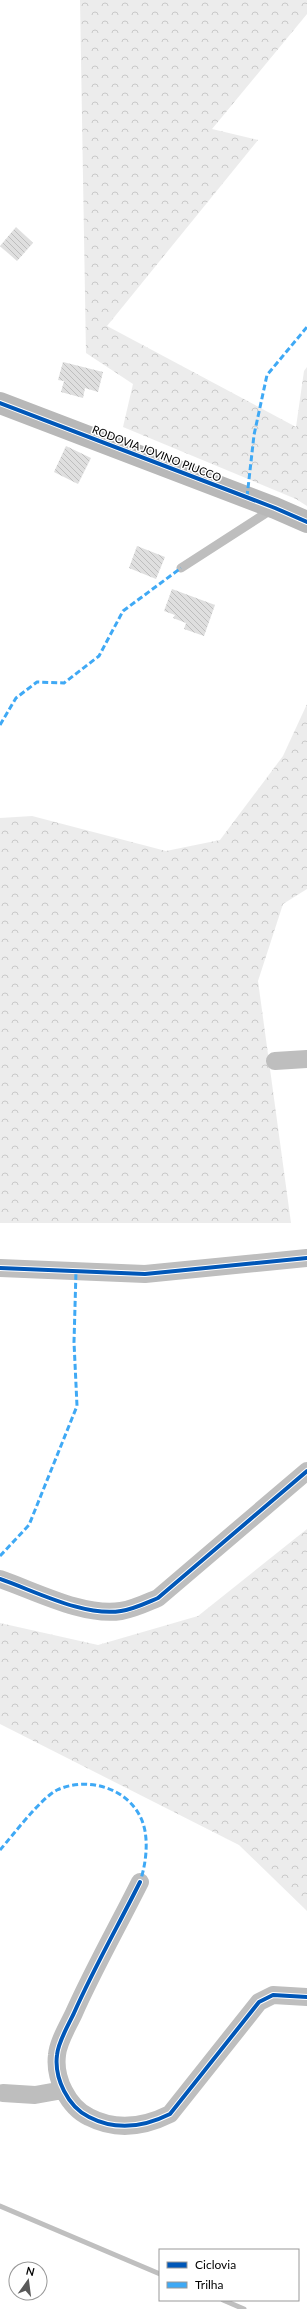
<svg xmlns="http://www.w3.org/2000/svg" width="307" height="2309" viewBox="0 0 307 2309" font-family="Lato,sans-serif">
<defs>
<pattern id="forest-crowns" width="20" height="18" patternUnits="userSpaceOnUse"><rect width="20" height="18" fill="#ececec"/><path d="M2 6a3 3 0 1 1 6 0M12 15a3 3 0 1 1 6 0" fill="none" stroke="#c9c9c9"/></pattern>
<pattern id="building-back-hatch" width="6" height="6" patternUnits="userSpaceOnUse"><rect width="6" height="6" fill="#dfdfdf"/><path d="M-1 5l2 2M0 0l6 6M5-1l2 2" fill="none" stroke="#bebebe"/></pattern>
</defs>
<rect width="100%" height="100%" fill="#fff"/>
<path fill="url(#forest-crowns)" d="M80,0H307V14L212,129L258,140L107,326L296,427L304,371L307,367V506L296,499L123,427L133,384L86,353Z
M307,704V889L283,904L258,981L291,1223H0V818L32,816L166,851L220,840L283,756Z
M307,1529V1911L239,1845L0,1724V1623L98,1645L198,1616Z"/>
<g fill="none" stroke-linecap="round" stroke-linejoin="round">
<path stroke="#bfbfbf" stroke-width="5" d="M0,2206L160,2274
M223,2300L244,2309"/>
</g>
<path fill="url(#building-back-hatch)" d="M16,227L33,243L17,261L0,246Z
M63,362L103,372L98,392L85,388L83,398L61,392L64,381L58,380Z
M66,446L91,458L78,484L54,472Z
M137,546L165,557L156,579L129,568Z
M172,589L215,605L204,636L184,629L186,623L173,618L175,615L164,611Z"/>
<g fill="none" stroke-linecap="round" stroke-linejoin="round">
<path stroke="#bebebe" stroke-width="9" d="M181,568L274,508"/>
<path stroke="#bebebe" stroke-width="18" d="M275,1061L307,1059
M0,1268L145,1274L307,1258
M0,1579C35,1591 84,1617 121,1611C134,1609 146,1603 158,1598L307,1471
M140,1882C118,1926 94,1968 74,2013C68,2026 58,2042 57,2055C54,2078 68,2107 89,2117C116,2131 144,2127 170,2114L259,2002L273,1995L307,1997
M3,2093L35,2095L63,2090"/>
<path stroke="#b8b8b8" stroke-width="22" d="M0,403L275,508L307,522"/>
<path stroke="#3fa9f5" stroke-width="3" stroke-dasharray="6 3" stroke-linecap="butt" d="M247,497L254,435L267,375L307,327
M0,725L16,698L37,682L64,683L99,656L123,611L181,568
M0,1556L29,1525L77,1406L74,1342L76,1271
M0,1850C13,1835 41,1798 57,1790C92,1774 138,1792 145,1831C148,1848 145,1867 140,1882"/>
<defs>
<path id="cycleway" d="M0,403L275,508L307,522
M0,1268L145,1274L307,1258
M0,1579C35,1591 84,1617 121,1611C134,1609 146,1603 158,1598L307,1471
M140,1882C118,1926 94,1968 74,2013C68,2026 58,2042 57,2055C54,2078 68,2107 89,2117C116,2131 144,2127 170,2114L259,2002L273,1995L307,1997"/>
</defs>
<use href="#cycleway" stroke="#fff" stroke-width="6"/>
<use href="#cycleway" stroke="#0057b8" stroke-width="4"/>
</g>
<g text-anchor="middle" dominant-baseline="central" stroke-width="3" stroke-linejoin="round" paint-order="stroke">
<g font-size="11" fill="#000" stroke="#fff">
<text transform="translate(157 453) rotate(21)">RODOVIA JOVINO PIUCCO</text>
</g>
</g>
<rect x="159" y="2249" width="140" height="52" fill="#ffffff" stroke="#999999"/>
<rect x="167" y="2262" width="20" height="6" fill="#0057b8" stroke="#999999"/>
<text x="195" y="2269" font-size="12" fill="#000000">Ciclovia</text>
<rect x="167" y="2282" width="20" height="6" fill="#3fa9f5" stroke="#999999"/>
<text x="195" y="2289" font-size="12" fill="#000000">Trilha</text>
<g transform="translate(28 2281) rotate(14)"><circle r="19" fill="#ffffff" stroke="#999999"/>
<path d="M0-3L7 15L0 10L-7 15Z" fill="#595959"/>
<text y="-6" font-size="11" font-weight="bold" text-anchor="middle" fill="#000000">N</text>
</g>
</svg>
